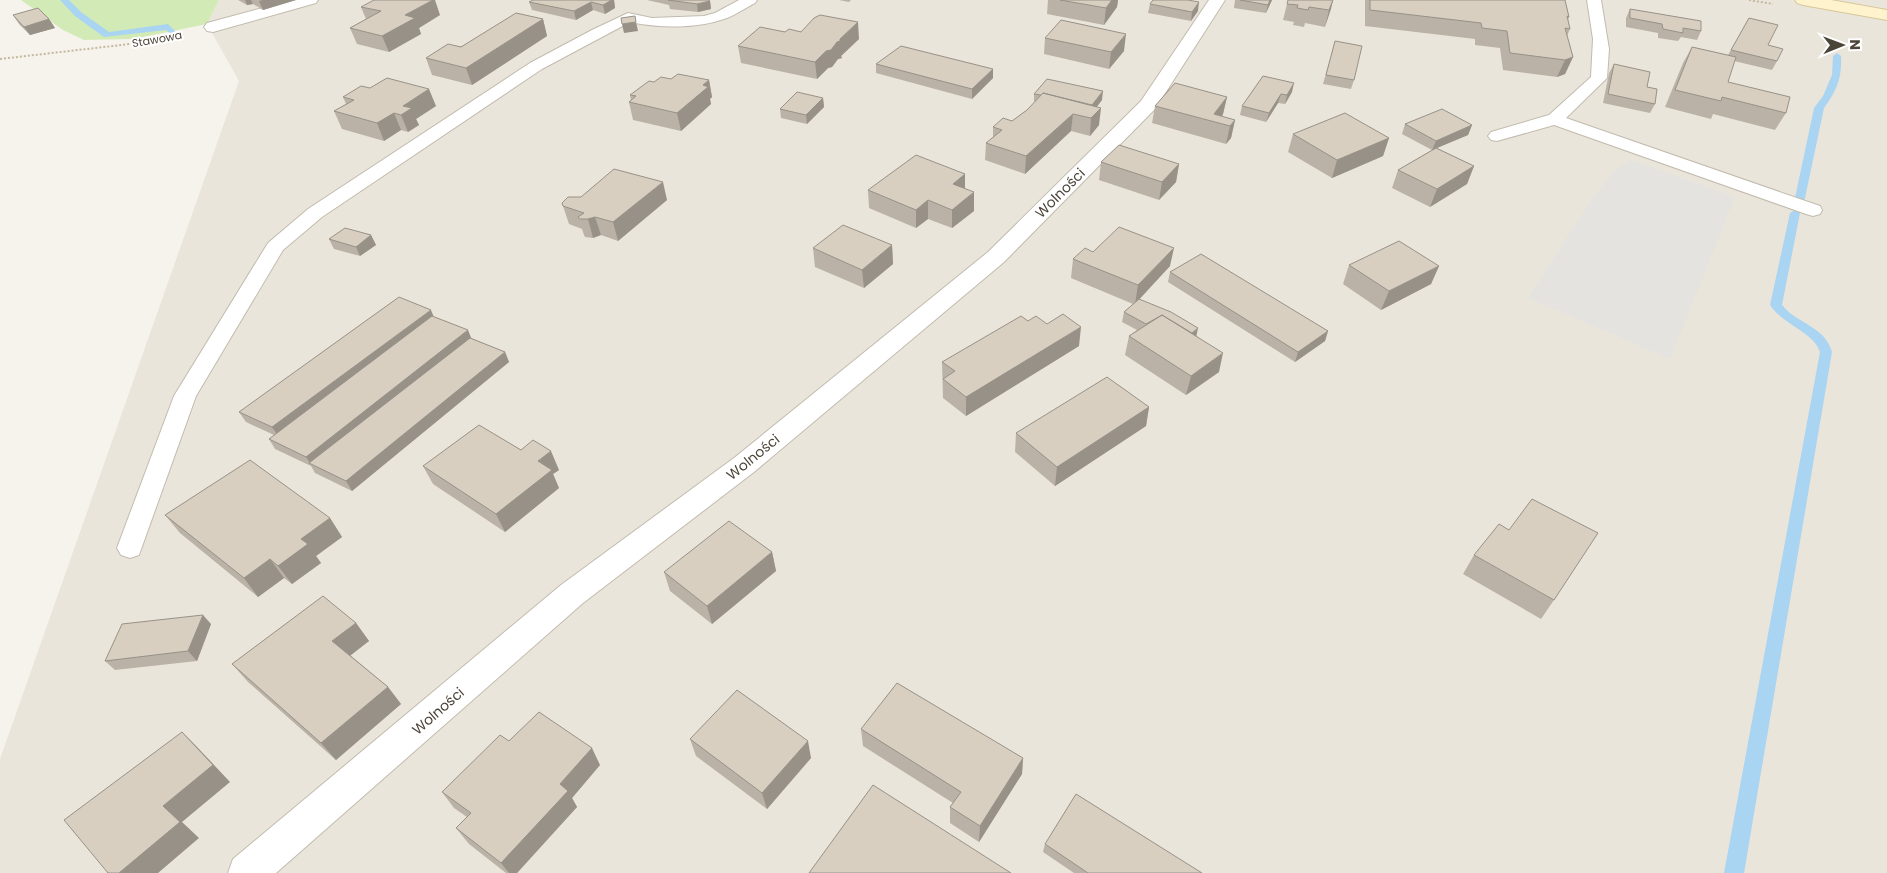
<svg xmlns="http://www.w3.org/2000/svg" width="1887" height="873" viewBox="0 0 1887 873" font-family="Poppins,sans-serif">
<rect width="100%" height="100%" fill="#f6f3ec"/>
<path fill="#eae5da" d="M219,0H1887V873H0V759L239,81L207,24Z"/>
<path fill="#d2eab5" d="M21,0H219L207,24L133,39L84,40L63,30Z"/>
<path fill="#e5e3e0" d="M1632,160L1735,197L1670,359L1528,298L1592,199L1615,170Z"/>
<g fill="none" stroke-linecap="round" stroke-linejoin="round">
<path fill="#a9d4f2" fill-rule="evenodd" d="M60,0H69L81,12L109,32L168,24L175,31L171,34L166,30L104,37L75,16Z
M1837,53L1841,56C1842,78 1837,90 1824,108L1805,198L1804,200H1796L1795,198L1814,108L1823,96L1832,75L1833,56Z
M1795,210L1800,213L1782,305C1797,324 1825,326 1832,352L1744,873H1724L1820,352C1814,332 1783,325 1770,305L1790,213Z"/>
<defs>
<path id="lane" d="M739,0H757L755,3C745,8 734,16 724,19C695,29 659,28 630,22L542,69L322,217L283,250L196,396L139,555L130,558L121,555L117,548L174,396L268,243L308,209L530,63L592,30L628,13L652,18L704,16L715,13Z
M1587,0H1601L1609,49L1607,78L1566,118L1820,206L1822,210L1820,214L1813,216L1806,214L1554,125L1497,141L1491,140L1488,136L1491,132L1549,115L1591,77L1593,39Z"/>
<path id="street" d="M292,0H318L316,3L213,32L207,31L204,27L207,23Z
M1209,0H1225L1155,109L1004,262L754,472L583,603L276,873H228L233,859L561,585L734,458L988,252L1141,101Z"/>
<path id="secondary" d="M1795,0H1831L1887,10V20L1803,5L1797,3Z"/>
</defs>
<use href="#lane" stroke="#c2bbae" stroke-width="2"/>
<use href="#street" stroke="#c2bbae" stroke-width="2"/>
<use href="#secondary" stroke="#d6c79b" stroke-width="2"/>
<path stroke="#c4b79f" stroke-width="2" stroke-dasharray="2 2" stroke-linecap="butt" d="M1749,0L1773,4
M0,59L156,41L183,34"/>
<use href="#lane" fill="#fff" fill-rule="evenodd"/>
<use href="#street" fill="#fff" fill-rule="evenodd"/>
<use href="#secondary" fill="#fff3cd" fill-rule="evenodd"/>
</g>
<path fill="#bab2a6" d="M238,0H296L263,10L253,4L247,5Z
M614,0L615,8L605,14L593,10L576,20L532,10L529,2Z
M647,0H708L710,1L711,9L698,12L670,9L669,5Z
M839,0H851L849,2Z
M1048,0H1118L1117,7L1104,25L1047,14Z
M1235,0H1272L1266,13L1234,8Z
M1333,0L1325,27L1305,23L1304,27L1293,25L1294,22L1283,20L1287,4Z
M1365,0H1565L1569,17L1568,20L1570,29L1567,36L1573,57L1565,74L1557,77L1503,70L1500,48L1475,45V39L1365,26Z
M1150,4L1198,11L1191,21L1148,13Z
M361,7L440,15L419,28L421,34L389,52L357,44L350,28L366,19Z
M1630,9L1701,31L1697,40L1681,37L1678,41L1658,38V33L1626,27V18Z
M13,15L49,19L55,28L30,35L19,24Z
M1749,18L1768,45L1777,61L1772,70L1734,61L1728,82L1786,113L1775,130L1713,114L1711,119L1665,107L1683,63L1692,47L1728,55Z
M543,19L547,36L472,85L432,75L426,58Z
M785,32H801L859,39L841,56L842,58L838,59L832,67L828,68L817,79L741,63L738,46Z
M1045,38L1124,51L1109,69L1044,54Z
M1335,41L1354,80L1351,89L1323,84Z
M876,64L993,78L972,99L876,73Z
M1614,64L1647,87L1655,104L1650,113L1603,103L1609,73Z
M1263,76L1292,92L1285,104L1278,103L1266,122L1240,115L1242,106Z
M671,79L709,80L712,97L710,99L711,104L681,131L633,120L629,102L631,100L630,95Z
M1034,94L1102,100L1097,107L1099,125L1090,136L1071,131L1025,174L985,160L986,143L993,137V127L1012,121L1027,110L1034,103Z
M343,97L436,106L416,119L419,125L408,132L401,130L384,141L342,129L334,111L346,104Z
M1227,97L1223,114L1222,117L1235,120L1231,138L1226,144L1152,123L1155,106Z
M823,98L824,107L807,124L781,118L780,109Z
M1405,124L1472,125L1468,135L1437,148L1474,166L1467,184L1430,207L1392,188L1398,170L1432,150L1402,134Z
M1293,134L1389,138L1383,156L1332,178L1288,152Z
M1101,162L1179,164L1176,182L1159,200L1099,180Z
M965,174V189L974,211L952,228L928,219L916,228L869,208L868,190Z
M667,200L618,241L601,235L593,238L585,237L584,235L582,229L569,224L562,203Z
M371,235L376,245L360,256L334,249L329,239Z
M892,245L893,264L864,288L815,267L813,248Z
M1093,252L1170,266L1139,299L1197,336L1219,372L1186,395L1125,355L1129,336L1137,330L1122,322L1124,312L1133,304L1071,278L1073,259Z
M1349,265L1439,266L1431,284L1381,310L1343,284Z
M1170,272L1328,331L1325,341L1295,362L1168,282Z
M433,316L471,338L505,352L509,362L352,491L315,473L311,466L275,449L269,439L274,435L246,422L239,412Z
M1028,321L1079,346L966,416L943,398L942,362Z
M1149,407L1146,426L1055,486L1015,452L1016,433Z
M521,450L559,470L553,474L559,488L505,532L433,484L423,466Z
M165,515L330,518L342,537L316,556L321,563L292,584L284,578L258,597L180,533Z
M772,552L776,571L712,624L670,591L664,572Z
M1474,555L1554,600L1541,619L1463,574Z
M356,623L369,641L350,655L388,687L401,704L336,760L248,682L232,664Z
M211,624L197,661L115,670L105,661Z
M861,729L1023,758L1022,774L979,842L950,823V807L953,803L863,746Z
M690,739L811,758L767,809L696,756Z
M509,741L600,765L572,798L577,807L517,873H506L469,844L456,828L467,817L454,808L442,792Z
M1045,844L1202,873H1074L1043,852Z"/>
<path fill="#979187" d="M245,0H251L253,4L247,5Z
M263,0H296L263,10L259,1Z
M433,0H435L440,15L419,28L421,34L389,52L382,36L405,15Z
M612,0H614L615,8L605,14L603,5Z
M1112,0H1118L1117,7L1104,25L1106,8Z
M1270,0H1272L1266,13L1268,5Z
M1333,0L1331,9L1325,27L1329,10Z
M710,1L711,9L698,12L697,4Z
M591,2L593,10L576,20L574,11Z
M1199,2L1198,11L1191,21L1192,12Z
M49,19L55,28L30,35L24,27Z
M543,19L547,36L472,85L466,68Z
M636,22L638,31L624,33L622,24Z
M858,22L859,39L841,56L842,58L838,59L832,67L828,68L817,79L815,62Z
M1126,34L1124,51L1109,69L1111,52Z
M1573,57L1565,74L1557,77L1565,60Z
M993,69V78L972,99V89Z
M709,80L712,97L710,99L711,104L681,131L677,113L703,85Z
M1294,83L1292,92L1285,104L1287,95Z
M429,89L436,106L416,119L419,125L408,132L401,115L403,106Z
M1103,91L1102,100L1089,116L1090,107Z
M1281,94L1278,103L1266,122L1269,113Z
M1227,97L1223,114L1217,123L1214,114Z
M823,98L824,107L807,124L806,115Z
M1101,108L1099,125L1090,136L1091,118Z
M394,113L401,130L384,141L377,123Z
M1073,114L1071,131L1025,174L1026,156Z
M1235,120L1231,138L1226,144L1230,126Z
M1472,125L1468,135L1432,150L1436,141Z
M1389,138L1383,156L1332,178L1337,160Z
M1179,164L1176,182L1159,200L1162,182Z
M1474,166L1467,184L1430,207L1437,189Z
M965,174V192L953,184Z
M663,182L667,200L618,241L613,222Z
M974,192V211L952,228V210Z
M928,200V219L916,228V210Z
M595,217L601,235L593,238L588,219Z
M371,235L376,245L360,256L356,247Z
M892,245L893,264L864,288L862,270Z
M1174,248L1170,266L1135,304L1138,285Z
M1439,266L1431,284L1381,310L1389,291Z
M431,310L435,320L279,437L272,427Z
M1081,327L1079,346L966,416V397Z
M1198,328L1196,338L1186,337Z
M468,330L472,340L310,463L306,457Z
M1328,331L1325,341L1295,362L1298,352Z
M505,352L509,362L352,491L346,481Z
M1223,353L1219,372L1186,395L1191,376Z
M1149,407L1146,426L1055,486L1057,467Z
M551,451L559,470L553,474L559,488L505,532L496,514L538,461Z
M330,518L342,537L316,556L321,563L292,584L278,566L301,539Z
M772,552L776,571L712,624L707,606Z
M270,559L284,578L258,597L244,578Z
M203,615L211,624L197,661L188,651Z
M356,623L369,641L346,659L332,641Z
M388,687L401,704L336,760L321,743Z
M182,732L199,749L230,782L182,822L199,838L158,873H119L163,806Z
M808,741L811,758L767,809L762,793Z
M592,748L600,765L572,798L577,807L517,873H509L501,863L560,784Z
M1023,758L1022,774L979,842L980,826Z"/>
<path fill="#d8cfc1" stroke="#979187" d="M374,0H433L405,15L415,18L382,36L350,28L381,11L361,7Z
M533,0H612L603,5L591,2L574,11L529,2Z
M668,0H708L710,1L697,4Z
M1060,0H1112L1106,8Z
M1153,0H1188L1199,2L1192,12L1150,4Z
M1240,0H1270L1268,5Z
M1288,0H1333L1329,10L1309,7L1308,10L1297,8L1298,5L1287,4Z
M1370,0H1565L1569,17L1567,16L1570,29L1565,28L1573,57L1565,60L1510,53L1507,31L1482,28L1481,23L1370,10Z
M38,8L49,19L24,27L13,15Z
M1630,9L1701,21V31L1683,28V33L1663,29L1662,24L1630,18Z
M516,13L543,19L466,68L426,58L448,44L461,47Z
M820,15L858,22L840,39V41L837,42L831,50L826,51L815,62L738,46L760,27L785,32L789,29L801,32L814,18Z
M635,16L636,22L622,24L621,18Z
M1749,18L1778,25L1768,45L1783,49L1777,61L1731,50Z
M1061,20L1126,34L1111,52L1045,38Z
M1335,41L1362,46L1354,80L1326,75Z
M901,46L993,69L972,89L876,64Z
M1692,47L1736,57L1728,82L1790,97L1786,113L1722,97L1721,101L1675,90Z
M1614,64L1650,72L1647,87L1657,89L1655,104L1608,94Z
M678,74L709,80L703,85L708,87L677,113L629,102L636,96L630,95L649,81L654,82L661,77L671,79Z
M1263,76L1294,83L1287,95L1281,94L1269,113L1242,106Z
M387,78L429,89L403,106L412,108L401,115L394,113L377,123L334,111L354,100L343,97L361,86L370,88Z
M1047,79L1103,91L1092,105L1043,93L1041,95L1034,94Z
M1175,83L1227,97L1214,114L1235,120L1230,126L1155,106Z
M797,92L823,98L806,115L780,109Z
M1043,93L1101,108L1091,118L1073,114L1026,156L986,143L1002,130L993,127L1003,118L1012,121L1027,110Z
M1442,109L1472,125L1436,141L1405,124Z
M1345,113L1389,138L1337,160L1293,134Z
M1119,145L1179,164L1162,182L1101,162Z
M1436,148L1474,166L1437,189L1398,170Z
M916,155L965,174L953,184L974,192L952,210L928,200L916,210L868,190Z
M614,169L663,182L613,222L595,217L588,219H580L578,217L584,213L563,206L562,203L568,197H581Z
M843,225L892,245L862,270L813,248Z
M1119,227L1174,248L1138,285L1073,259L1085,248L1093,252Z
M345,228L371,235L356,247L329,239Z
M1399,241L1439,266L1389,291L1349,265Z
M1201,254L1328,331L1298,352L1170,272Z
M399,297L431,310L272,427L239,412Z
M1139,299L1171,312L1198,328L1192,333L1162,315L1146,324L1124,312Z
M1063,314L1081,327L966,397L943,379L955,371L942,362L1021,316L1028,321L1036,316L1047,324Z
M1162,315L1223,353L1191,376L1129,336Z
M432,316L468,330L306,457L269,439Z
M470,338L505,352L346,481L309,463Z
M1107,377L1149,407L1057,467L1016,433Z
M479,425L521,450L533,440L551,451L538,461L552,470L496,514L423,466Z
M250,460L330,518L301,539L308,544L278,566L270,559L244,578L165,515Z
M1532,499L1598,533L1554,600L1474,555L1499,524L1509,530Z
M729,521L772,552L707,606L664,572Z
M323,596L356,623L332,641L388,687L321,743L232,664Z
M203,615L188,651L105,661L122,624Z
M897,683L1023,758L980,826L950,807L961,792L861,729Z
M737,690L808,741L762,793L690,739Z
M539,712L592,748L560,784L568,791L501,863L456,828L471,813L442,792L500,735L509,741Z
M182,732L213,765L163,806L180,822L119,873H108L64,820Z
M873,785L1011,873H809Z
M1076,794L1202,873H1088L1045,844Z"/>
<g text-anchor="middle" dominant-baseline="central" stroke-width="4" stroke-linejoin="round" paint-order="stroke">
<g font-size="11" fill="#4b4439" stroke="#fff">
<text transform="translate(157 39) rotate(-10)">Stawowa</text>
</g>
<g font-size="14" fill="#4b4439" stroke="#fff">
<text transform="translate(1060 193) rotate(-45)">Wolności</text>
<text transform="translate(753 457) rotate(-39)">Wolności</text>
<text transform="translate(438 711) rotate(-41)">Wolności</text>
</g>
</g>
<g transform="translate(1842 45) rotate(89)" stroke="#ffffff" stroke-width="4" paint-order="stroke">
<path d="M0-4L9 19L0 12L-9 19Z" fill="#4b4439"/>
<text y="-8" font-size="14" font-weight="bold" text-anchor="middle" fill="#4b4439">N</text>
</g>
</svg>
